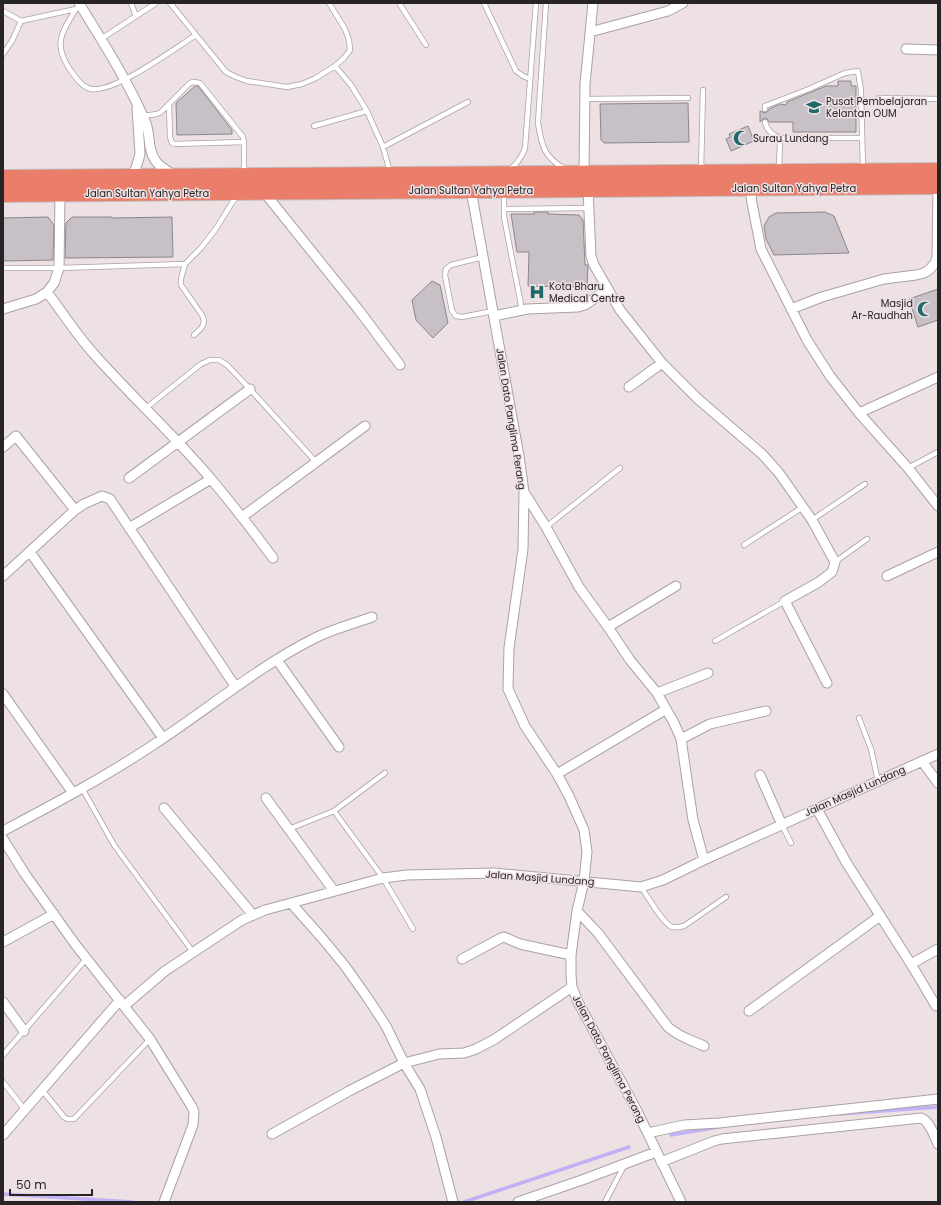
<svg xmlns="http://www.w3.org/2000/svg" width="941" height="1205" viewBox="0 0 941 1205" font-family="Poppins,sans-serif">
<rect width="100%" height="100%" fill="#ede1e4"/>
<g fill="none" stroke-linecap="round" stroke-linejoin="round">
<path stroke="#c1b2f6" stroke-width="3.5" d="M839,1114L938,1107
M671,1135L719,1127
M3,1194L133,1202
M464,1202L629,1147"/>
</g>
<path fill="#c8c0c7" stroke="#8c858c" d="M838,81H851V86H856V132H793V122H769L768,120L766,118L763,119L760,122V111L765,113L768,111L769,109L780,104L786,105L787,102L826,86H838Z
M195,86H198L232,130V134L177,135L176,103Z
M688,103L689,142L604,143L601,140L600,104Z
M748,126L754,141L731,151L726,139L730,137L729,134Z
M534,212H548V214L579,215L583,220L585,265H588L587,287L528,286L529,252H517L511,214H534Z
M825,212L834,216L849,253L774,255L766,239L764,226L769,217L776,213Z
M48,217L54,225L53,260L3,261V218Z
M72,217H112V218L172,217L173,257L65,258L66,223Z
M432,281L440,285L448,323L433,338L416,320L412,300Z
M938,289V320L918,327L909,299Z"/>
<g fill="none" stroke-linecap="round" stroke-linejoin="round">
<defs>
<path id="service" d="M131,3L136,16
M170,3L226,72L236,77L247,81L287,87L302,84L316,78L335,66L344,58L350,50L349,40L345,29L329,3
M399,3L426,45
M484,3L516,71L523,76L530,79
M546,3L538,123C542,146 543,156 565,169
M76,9C62,32 53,43 69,68C74,75 81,87 91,89C115,93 175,48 196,35
M3,11L21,21L12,41L3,54
M21,21L76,9
M101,39L156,3
M335,66L351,85L367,111
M879,98L938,99
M585,99L688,98
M169,105L170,137L172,143L175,144L244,142
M765,109V106L809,89L845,73L858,71L861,91L863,170
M143,116L157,114L161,112L190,83L193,82L200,83L243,137L244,142V174
M765,122C767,131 772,134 780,138L779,170
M314,126L367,111L383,147L390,172
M780,138H862
M383,147L468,102
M510,169C518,163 522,157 525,148L536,3
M701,171L703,90
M504,192V217L522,310
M504,209L589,208
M483,257L451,265L446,269L445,275L452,311L456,316L462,317L493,311
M3,268H59L185,264
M194,335C201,329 207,324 202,315L181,285V279L185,264L201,248L215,230L237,195
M146,408L201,364L210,360H219L227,365L247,386L316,462
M908,468L938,452
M812,520L865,484
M546,527L620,468
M744,545L803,507
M835,562L867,539
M715,641L785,601
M859,718L871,749L878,781
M82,788L114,845L193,952
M334,811L383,878L413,929
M782,825L791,843
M289,829L334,811L385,773
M641,887C647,895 663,924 672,927C676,928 680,927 684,926L726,897
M3,1055L87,958
M3,1082L25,1110
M42,1090L64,1117L67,1119H74L150,1039
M605,1202L625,1164"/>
<path id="minor" d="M79,3C102,41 127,79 145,121C151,133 147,149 155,160C159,167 167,170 174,175
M590,32L668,11L683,3
M906,49L938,50
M584,173L585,84L593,3
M133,177L139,158L140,153L137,109
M750,188L752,203L761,249L807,340L830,376L859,413L908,468L938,506
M588,189L591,256L594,265L620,310L662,363L698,399L762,454L779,473L812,520L835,562L832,572L819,582L785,601L827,683
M471,190L519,456L524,492L523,549L509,648L508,689L525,726L557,774L569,796L584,830L587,852L584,881L577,911L571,955V975L572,987L578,1002L636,1109L681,1202
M264,192L358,309L400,365
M47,292C62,312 76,334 93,353C131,396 174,435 211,479C233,505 253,531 273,558
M3,309L36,299L47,292L54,283L59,268L60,193
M791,309L822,297L884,279L916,275L924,273L930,269L935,263L937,257L938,186
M494,316L527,309L578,307L585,305L608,289
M629,387L662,363
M859,413L938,377
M3,447L16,436L75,510
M129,478L250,389
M524,492L546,527L579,587L608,627L630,660L657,693L674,723L681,739L693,820L704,860
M242,517L365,426
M129,528L211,479
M30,552L163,738
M3,576L75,510L84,504L102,496L110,499L235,686
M887,576L938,552
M608,627L676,586
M277,660L339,747
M657,693L708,673
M3,694L73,793
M681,739L710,724L766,711
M922,761L938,783
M557,774L665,710
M760,775L782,825
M266,798L334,891
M164,808L253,915
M817,809L846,862L911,964L936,1006
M3,831C54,804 105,777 153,745C207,710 257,667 315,638C333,629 353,624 372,617
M3,839L25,874L75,944L150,1039L192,1107L194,1112L193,1125L164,1202
M291,903L322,938L345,966L367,997L386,1026L404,1063L420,1089L436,1137L453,1202
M577,911L598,933L668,1027C679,1037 691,1040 704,1046
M3,942L54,914
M462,959L501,938L504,937L520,944L571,955
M911,964L938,949
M3,1002L24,1031
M124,1006L165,971L242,920L265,910L317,896L383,878L407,875L494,873L641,887L663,880L704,860L938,754
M749,1011L880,916
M648,1133L684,1125L719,1123L938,1099
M272,1134L349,1091L404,1063L439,1054L464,1053L476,1049L495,1039L572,987
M3,1135L120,1000
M661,1162L714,1141L722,1139L921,1118C930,1121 934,1136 938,1144
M518,1202L582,1180L656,1152"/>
<path id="trunk" d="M3,178L938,171
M3,194L938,186"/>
</defs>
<use href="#service" stroke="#aba1a3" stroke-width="6"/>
<use href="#minor" stroke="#aba1a3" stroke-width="11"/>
<use href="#trunk" stroke="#c3c2c2" stroke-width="18"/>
<use href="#service" stroke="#fff" stroke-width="4.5"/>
<use href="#minor" stroke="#fff" stroke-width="9"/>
<use href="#trunk" stroke="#ea7e6a" stroke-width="16"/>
</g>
<defs>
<symbol id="university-bare" viewBox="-9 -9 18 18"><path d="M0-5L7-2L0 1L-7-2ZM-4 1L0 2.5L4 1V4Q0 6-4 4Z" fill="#1e6a6b" stroke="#ede1e4" stroke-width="2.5" paint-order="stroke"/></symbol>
<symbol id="mosque-bare" viewBox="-9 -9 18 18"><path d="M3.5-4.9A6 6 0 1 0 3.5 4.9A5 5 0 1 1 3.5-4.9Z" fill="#1e6a6b" stroke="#ede1e4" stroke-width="2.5" paint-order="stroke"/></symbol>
<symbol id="hospital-bare" viewBox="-9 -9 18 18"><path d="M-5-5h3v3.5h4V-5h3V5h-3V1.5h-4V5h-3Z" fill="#1e6a6b" stroke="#ede1e4" stroke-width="2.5" paint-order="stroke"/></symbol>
</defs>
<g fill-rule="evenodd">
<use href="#university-bare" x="803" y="96" width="22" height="22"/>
<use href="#mosque-bare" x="730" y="127" width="22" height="22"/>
<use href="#hospital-bare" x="526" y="281" width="22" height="22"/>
<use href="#mosque-bare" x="914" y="298" width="22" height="22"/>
</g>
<g text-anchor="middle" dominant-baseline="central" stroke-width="3" stroke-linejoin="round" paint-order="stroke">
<g font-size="10" fill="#282425" stroke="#ede1e4" text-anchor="start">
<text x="826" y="101">Pusat Pembelajaran<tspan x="826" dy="12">Kelantan OUM</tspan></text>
<text x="753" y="138">Surau Lundang</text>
<text x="549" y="286">Kota Bharu<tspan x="549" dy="12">Medical Centre</tspan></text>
<text x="913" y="303" text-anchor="end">Masjid<tspan x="913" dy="12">Ar-Raudhah</tspan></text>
</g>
<g font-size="10" fill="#282425" stroke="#ede1e4">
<text x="794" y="188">Jalan Sultan Yahya Petra</text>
<text x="471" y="190">Jalan Sultan Yahya Petra</text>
<text x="147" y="193">Jalan Sultan Yahya Petra</text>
<text transform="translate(511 419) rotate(81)">Jalan Dato Panglima Perang</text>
<text transform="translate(855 791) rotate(-24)">Jalan Masjid Lundang</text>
<text transform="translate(540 878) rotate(4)">Jalan Masjid Lundang</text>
<text transform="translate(609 1059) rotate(62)">Jalan Dato Panglima Perang</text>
</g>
</g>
<rect width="941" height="1205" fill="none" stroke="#282425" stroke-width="8"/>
<path d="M10 1189v6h82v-6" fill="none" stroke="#282425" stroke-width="2"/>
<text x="16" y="1189" font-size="12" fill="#282425" stroke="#ede1e4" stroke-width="3" paint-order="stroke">50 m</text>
</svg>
